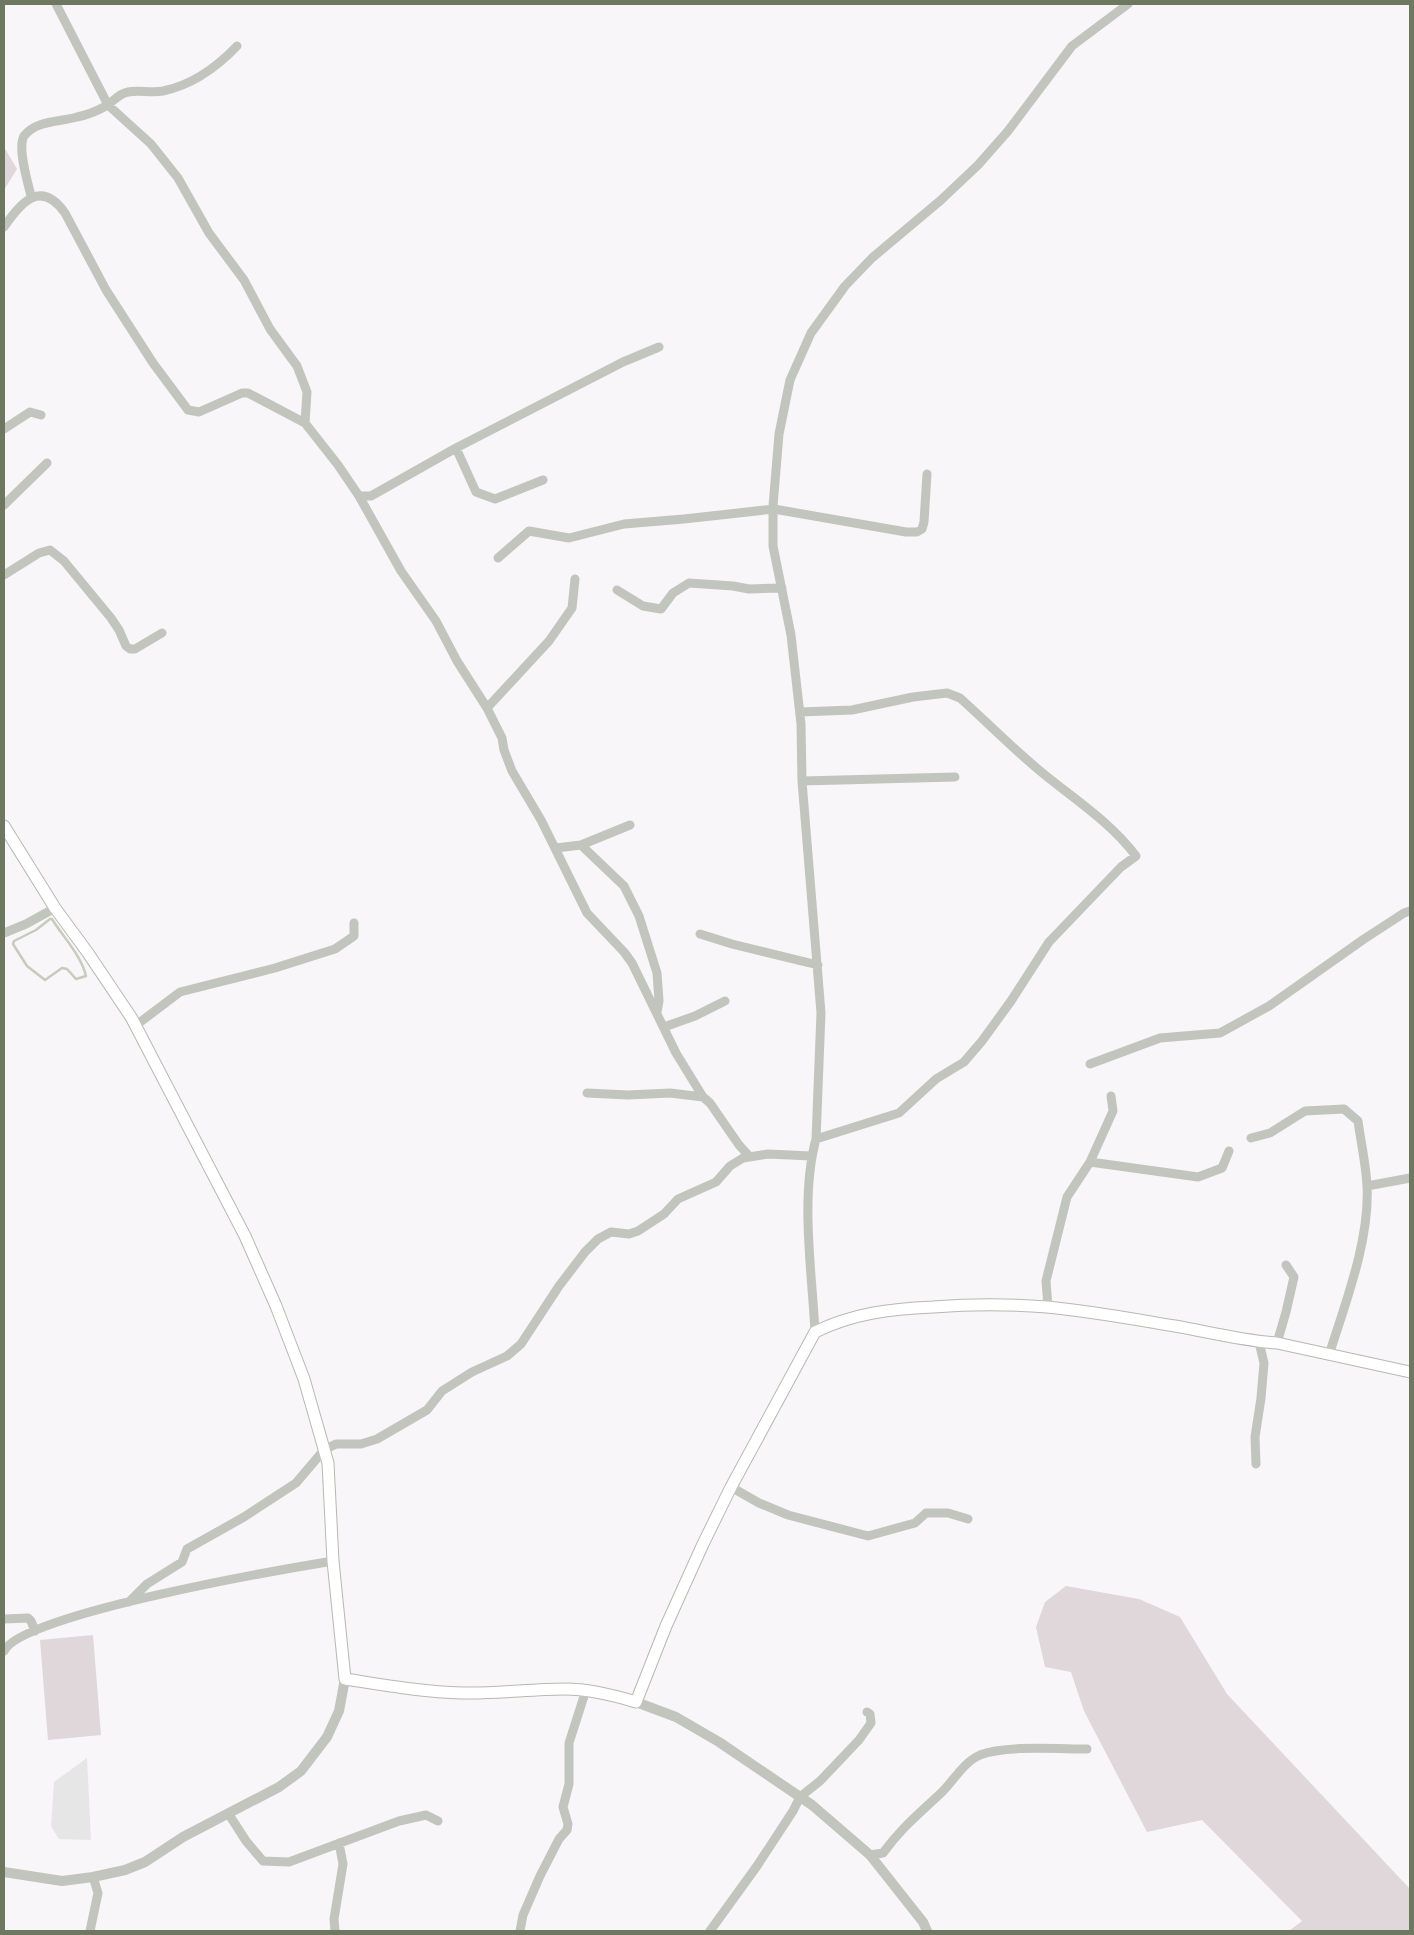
<svg xmlns="http://www.w3.org/2000/svg" width="1414" height="1935" viewBox="0 0 1414 1935" font-family="Inter,sans-serif">
<rect width="100%" height="100%" fill="#f8f6f8"/>
<path fill="#e7e6e6" d="M87,1758L91,1840L59,1839L51,1826L54,1782Z"/>
<path fill="#dfd7da" d="M4,147L17,169L4,190Z
M1066,1586L1139,1599L1180,1617L1227,1694L1410,1889V1931H1289L1302,1921L1202,1820L1147,1832L1084,1711L1071,1672L1045,1667L1036,1627L1045,1602Z
M93,1635L101,1735L48,1740L40,1640Z"/>
<g fill="none" stroke-linecap="round" stroke-linejoin="round">
<path stroke="#c7cbbe" stroke-width="2.5" d="M50,919H52C63,937 81,955 86,976L76,979L67,969L62,968L45,980L27,966L13,944L14,941L36,930Z"/>
<defs>
<path id="secondary" d="M4,826L55,908L88,953L131,1017L245,1236L276,1306L304,1379L328,1463L333,1561L345,1679C384,1685 423,1692 462,1693C497,1694 531,1689 565,1689C590,1689 613,1695 636,1702L666,1626L703,1544L731,1487L815,1332C854,1313 890,1309 933,1307C971,1304 1010,1304 1047,1307C1090,1311 1133,1319 1175,1326C1209,1332 1243,1341 1277,1343L1410,1372"/>
</defs>
<use href="#secondary" stroke="#b5bab0" stroke-width="13"/>
<path stroke="#c2c5bd" stroke-width="9" d="M56,4L108,105L151,144L178,178L209,233L244,280L270,329L297,366L307,392L305,423
M31,196C28,183 17,148 24,136C36,120 60,122 77,117C87,115 97,111 106,106C114,101 118,94 128,92C139,90 151,93 163,91C192,85 217,67 237,46
M4,227C21,202 41,179 65,213L106,290L153,363L188,410L199,412L242,393H248L305,423L338,465L359,496L401,571L436,621L457,661L487,708L502,738L504,750L512,771L541,820L587,913L624,952L632,963L676,1053L703,1097
M4,429L30,412L41,415
M456,448L476,492L495,499L543,480
M359,496H371L456,448L623,362L659,347
M4,505L47,463
M498,558L529,531L569,538L624,524L684,519L774,509L906,532H917L922,529L924,522L927,474
M4,575L39,553L50,550L64,561L111,618L119,630L126,646L130,649H135L162,633
M617,590L643,606L661,609L673,593L689,583L733,586L749,589L782,588
M487,708L549,641L572,608L575,579
M800,712L852,710L913,697L947,693L960,698C988,723 1015,751 1045,775C1077,801 1111,823 1136,856L1121,867L1049,942L1011,1001L982,1041L964,1062L936,1079L899,1113L816,1139
M802,781L955,777
M581,845L624,886L639,916L657,973L659,1001L657,1012
M556,848L581,845L630,825
M4,933L26,924L55,908
M700,934L732,944L818,965
M135,1026L180,992L275,968L335,949L354,936V923
M664,1027L695,1016L725,1001
M1090,1064L1160,1038L1220,1033L1269,1006L1364,939L1404,913L1410,911
M587,1093L628,1095L670,1093L703,1097L710,1103L739,1145L749,1156
M1251,1138L1270,1133L1305,1111L1344,1109L1358,1121C1361,1143 1366,1165 1367,1186C1370,1240 1345,1304 1329,1355
M1090,1162L1198,1177L1222,1168L1229,1151
M1367,1186L1410,1178
M1048,1307L1046,1281L1067,1197L1090,1162L1113,1111L1111,1096
M815,1332C812,1271 800,1198 816,1139L821,1013L802,781L801,724L791,635L773,546V506L779,434L790,380L811,333L845,286L872,258L941,200L978,165L1008,131L1072,46L1128,4
M1277,1343L1286,1312L1294,1277L1286,1265
M1256,1464L1255,1437L1261,1398L1264,1363L1259,1342
M731,1487L759,1503L788,1515L868,1536L915,1523L926,1513H948L968,1519
M129,1602L147,1584L182,1562L187,1549L244,1517L296,1483L324,1450L336,1444H361L377,1439L427,1410L442,1391L472,1372L507,1356L521,1344L559,1286L585,1252L598,1239L611,1232L629,1234L638,1231L664,1214L678,1199L716,1182L730,1166L743,1158L768,1154L811,1156
M4,1619L28,1618L31,1621L35,1631
M4,1651C21,1614 284,1569 333,1561
M228,1813L246,1841L263,1861L289,1862L399,1821L426,1815L438,1821
M870,1855L883,1853C901,1828 920,1813 942,1792C954,1780 964,1762 980,1755C1005,1745 1059,1749 1087,1749
M90,1931L98,1893L93,1877
M335,1931L334,1919L343,1864L339,1843
M520,1931L523,1915L540,1876L559,1839L567,1830L568,1824L563,1807L569,1784V1743L586,1690
M710,1931L757,1866L793,1811L800,1797L820,1781L859,1740L871,1723L870,1714L867,1712"/>
<path stroke="#c2c5bd" stroke-width="10" d="M636,1702L676,1717L719,1742L812,1805L870,1855L923,1922L927,1931
M4,1872L62,1881L93,1877L125,1870L145,1862L183,1837L279,1787L301,1771L327,1737L339,1711L345,1679"/>
<use href="#secondary" stroke="#fff" stroke-width="11"/>
</g>
<rect width="1414" height="1935" fill="none" stroke="#6e7860" stroke-width="10"/>
</svg>
